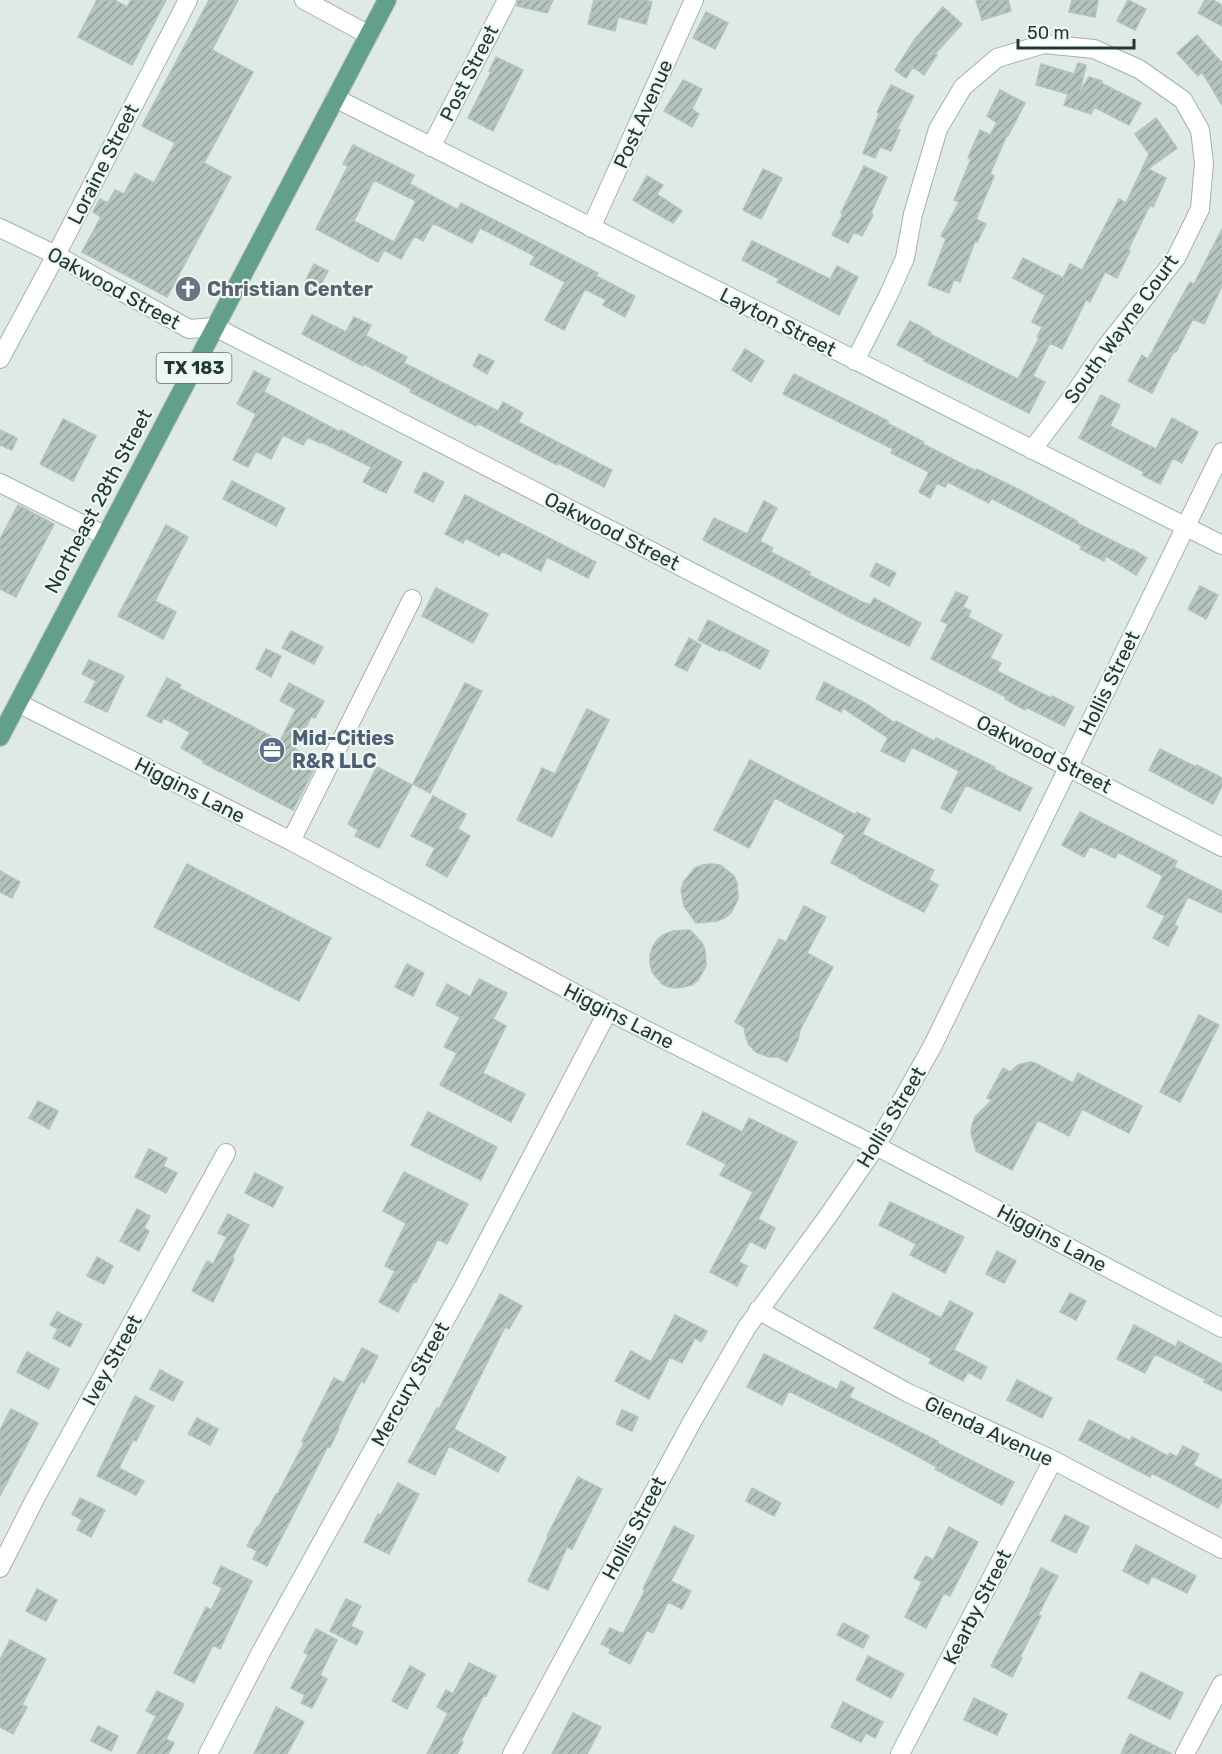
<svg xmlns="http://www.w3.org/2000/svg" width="1222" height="1754" viewBox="0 0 1222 1754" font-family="Rubik,sans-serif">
<defs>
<pattern id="building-hatch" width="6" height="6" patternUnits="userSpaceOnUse" patternTransform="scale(1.5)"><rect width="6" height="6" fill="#b4c5bd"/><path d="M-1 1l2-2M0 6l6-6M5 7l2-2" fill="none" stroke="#92a19a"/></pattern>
</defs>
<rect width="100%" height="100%" fill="#dfeae4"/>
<path fill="url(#building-hatch)" stroke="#b1c4bb" stroke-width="1.5" fill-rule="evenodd" d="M97,0H114L127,7L131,0H166L132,65L78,37Z
M209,0H238L212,50L253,72L204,163L231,177L167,297L82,252L101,217L93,212L100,199L108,203L115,190L124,194L135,173L154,183L175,143L142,126Z
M518,0H553L547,13L517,6Z
M594,0H645L652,2L646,24L618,17L615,31L588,24Z
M976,0H1008L1011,11L982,20Z
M1072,0H1098L1095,17L1069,12Z
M1128,0L1146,9L1135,30L1117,21Z
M1205,0H1213L1222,5V26L1198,13Z
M943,7L962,24L935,54L937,55L924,75L913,67L906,78L895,70L915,39Z
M706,12L728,23L715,49L693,38Z
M1197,35L1222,63V105L1202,72L1198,76L1177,53Z
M496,57L523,70L493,131L468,118L491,72L489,71Z
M1078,63L1086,65L1080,91L1089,77L1102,81L1101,83L1141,103L1129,125L1094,107L1091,114L1064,105L1068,94L1036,85L1041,64L1074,74Z
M683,80L702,89L692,109L699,114L692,127L664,111Z
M891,85L914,96L897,129L900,130L891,151L880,147L875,158L863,153L879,114L877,112Z
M1000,90L1025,103L1008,136L1007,135L990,174L994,176L976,219L986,224L977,242L975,241L960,282L954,279L949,293L928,285L946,239L941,236L959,202L954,200L971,159L968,158L980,130L990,135L997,123L987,116Z
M1156,118L1177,148L1148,169L1166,178L1153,207L1150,205L1128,250L1130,251L1117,278L1105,272L1090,302L1086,300L1062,349L1050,343L1033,376L1045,382L1029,413L924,361L925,359L897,345L910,321L931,332L930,334L970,355L1018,379L1039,338L1037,337L1042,327L1032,322L1045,295L1013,278L1023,258L1063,278L1070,264L1082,270L1119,199L1126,203L1149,154L1135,134Z
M353,145L414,175L410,184L458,210L461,203L598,273L596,276L635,296L625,317L603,305L606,300L585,289L564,330L545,320L565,282L530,264L535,256L480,228L472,243L433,223L423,241L414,236L401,259L384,250L378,262L316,229L348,166L343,164ZM374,180L416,201L394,242L354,221Z
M864,166L887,177L871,213L873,215L862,236L854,232L848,243L832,235L843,214L841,213Z
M763,169L782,178L761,219L743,210Z
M647,176L663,185L657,194L682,211L673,223L633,200Z
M1222,229V286L1204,324L1193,319L1176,352L1174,351L1152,393L1128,381L1142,355L1148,359L1190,282L1194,284Z
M752,241L830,279L837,266L858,277L839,315L777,282L779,279L742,260Z
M314,264L328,271L316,293L303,286Z
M312,315L346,332L354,317L371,325L366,336L407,357L404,363L498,411L503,402L523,413L518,422L612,470L604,487L558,463L557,465L477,423L476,426L410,392L411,389L364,364L363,366L302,334Z
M745,349L764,361L751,382L732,370Z
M479,354L494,361L487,374L473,366Z
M254,371L270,379L264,392L340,432L341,430L402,462L386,493L363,482L371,467L321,442L320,443L308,437L303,445L283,435L271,459L256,451L248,467L233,460L256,414L237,404Z
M794,374L888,421L887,423L924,442L923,444L976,471L977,469L1018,489L1077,521V523L1131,550L1132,549L1147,558L1136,575L1106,556L1104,561L1080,549L1082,546L991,498L989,503L948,482L945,487L937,483L930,498L919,492L929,472L891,453L893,449L783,394Z
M1101,395L1120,405L1110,426L1156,449L1172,418L1198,432L1182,463L1173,458L1160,484L1142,475L1144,472L1079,438Z
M63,419L96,436L73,481L40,464Z
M0,430L17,438L12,450L0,445Z
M424,472L444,482L433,502L414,492Z
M232,481L285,508L276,526L223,499Z
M465,495L596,562L588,578L547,557L541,571L502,551L499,556L465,538L463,543L445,534Z
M764,501L777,508L760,541L773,548L771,552L810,572L809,575L862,602L870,605L874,598L921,623L909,646L853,619L777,578L703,540L714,518L747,534Z
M18,505L54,524L16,597L0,589V539Z
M166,525L188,537L155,601L176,612L163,639L118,616Z
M876,563L896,573L889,586L870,576Z
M1200,586L1218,595L1206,619L1188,609Z
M436,588L488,614L473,643L422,616Z
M956,592L968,597L963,607L971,611L968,617L1002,635L990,658L1001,663L997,671L1051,698L1052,696L1074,707L1064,726L1026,707L1025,710L1005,699L1006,697L931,659L948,624L941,621Z
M708,620L769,651L760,669L721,649L720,651L698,640Z
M291,631L323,647L314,664L282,648Z
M689,638L701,645L687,671L675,665Z
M266,649L281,656L271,677L256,669Z
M89,660L124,676L107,712L85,702L96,681L82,674Z
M167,678L181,685L179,688L280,741L296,709L280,701L289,683L324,701L315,718L311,717L295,749L318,761L293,810L203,763L204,761L181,748L190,732L164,718L161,723L147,716Z
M824,682L865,703L895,723L896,721L934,741L936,738L995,767L994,769L1032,788L1020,811L966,785L951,813L941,808L959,771L912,747L904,762L881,751L888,738L843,708L841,712L816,699Z
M465,683L482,691L430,793L413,784Z
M587,709L609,720L552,837L517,820L542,768L555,774Z
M1160,749L1196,767L1197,765L1222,778V786L1213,804L1149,770Z
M750,760L856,815L857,812L870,819L862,834L934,870L929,880L938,885L924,912L858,878L859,877L831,863L845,835L775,798L749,848L714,830Z
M377,767L412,785L379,848L355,836L358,830L348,824Z
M433,796L466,814L458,829L470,836L447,877L426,865L435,848L411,836Z
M1080,812L1177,861L1174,867L1222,891V913L1188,897L1174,925L1178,927L1168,946L1153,938L1165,916L1147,907L1163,876L1118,852L1115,858L1090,846L1084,857L1062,845Z
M187,864L331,938L299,1001L154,927Z
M711,864L720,865L734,876L737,883L738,899L731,913L724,918L717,921L696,923L684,906L681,890L684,881L695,868L703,865Z
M0,871L20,882L12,898L0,892Z
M804,906L826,917L807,953L833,967L800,1030L798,1040L787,1062L778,1057H769L756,1052L749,1045L746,1037L744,1027L735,1022L779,939L786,942Z
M690,930L702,943L705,950L706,966L698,980L692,985L677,988L669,987L662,984L652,972L650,963V955L653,946L658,939L665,934L673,931Z
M407,964L424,973L413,996L395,987Z
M479,979L507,993L493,1019L506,1026L483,1073L525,1094L511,1122L440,1085L457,1053L444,1047L460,1017L436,1005L447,984L470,997Z
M1199,1015L1219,1025L1180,1102L1160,1092Z
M1030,1062L1035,1063L1073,1083L1078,1073L1142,1106L1129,1133L1082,1109L1069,1136L1038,1120L1012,1170L976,1151L971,1133L972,1125L975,1117L992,1100L987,1098L1003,1068L1010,1072L1018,1065Z
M38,1101L58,1111L49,1129L29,1118Z
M428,1112L497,1147L481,1180L411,1145Z
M703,1112L742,1132L749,1118L797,1142L758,1219L775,1228L765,1249L750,1241L739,1262L747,1266L737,1286L710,1272L753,1192L720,1175L726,1164L687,1144Z
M149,1149L167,1158L163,1166L177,1173L166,1193L135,1177Z
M404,1172L468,1204L447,1244L438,1239L416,1282L414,1281L398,1312L379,1302L395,1271L385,1266L406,1223L383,1211Z
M255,1173L283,1187L273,1207L245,1193Z
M890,1202L964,1237L945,1273L910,1255L916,1244L879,1225Z
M137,1209L150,1216L144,1228L149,1231L139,1251L120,1241Z
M228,1214L249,1225L232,1258L234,1259L213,1302L192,1291L207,1261L213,1264L227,1237L218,1233Z
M997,1251L1016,1261L1004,1283L986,1274Z
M97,1257L113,1266L104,1284L87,1276Z
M893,1293L941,1318L950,1301L973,1313L954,1350L987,1367L981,1379L968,1372L963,1381L929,1363L932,1359L874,1328Z
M1070,1293L1086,1301L1076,1320L1060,1312Z
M500,1294L522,1306L509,1329L505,1327L454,1429L506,1457L498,1472L449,1446L435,1475L408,1462L437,1408L439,1409L479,1332H480Z
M57,1312L82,1324L70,1347L53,1338L58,1329L50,1325Z
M675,1315L707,1331L701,1342L695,1338L682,1363L670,1357L649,1399L615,1381L631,1351L651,1362Z
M1134,1325L1176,1347L1178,1341L1222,1364V1391L1204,1382L1205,1379L1155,1354L1145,1373L1117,1359Z
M362,1348L378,1356L364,1383L361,1381L338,1427L339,1428L330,1447L328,1446L267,1566L253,1559L257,1551L247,1546L257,1527L258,1528L276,1494L277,1495L304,1443L302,1441L334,1378L344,1383Z
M27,1352L59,1369L49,1389L17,1372Z
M764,1354L837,1390L841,1381L854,1388L849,1397L938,1441L937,1443L1014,1482L1002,1505L935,1469L937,1467L893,1443L789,1391L782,1405L747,1387Z
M160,1370L183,1382L173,1401L150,1389Z
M1017,1380L1052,1398L1042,1418L1007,1400Z
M135,1396L154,1406L136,1441L133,1440L119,1468L144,1481L136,1495L97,1476Z
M11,1409L38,1423L0,1496V1430Z
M622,1410L638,1417L632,1431L616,1424Z
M197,1418L218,1429L210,1445L188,1434Z
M1089,1420L1130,1441L1132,1437L1168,1456L1170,1453L1177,1457L1183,1446L1199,1454L1193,1465L1222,1480V1501L1218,1508L1152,1473L1150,1477L1079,1440Z
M578,1477L602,1489L572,1549L567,1547L548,1590L528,1581L548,1537L547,1536Z
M398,1483L419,1494L389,1554L364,1542L378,1514L381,1515Z
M752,1488L781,1503L774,1516L746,1501Z
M80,1498L105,1510L91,1537L77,1530L82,1520L72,1514Z
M1065,1515L1089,1527L1076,1553L1051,1541Z
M674,1526L694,1536L671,1581L691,1591L682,1609L668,1602L653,1633L647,1630L630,1664L609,1653L611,1649L601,1644L610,1628L623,1634L645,1590L643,1589Z
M949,1527L978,1542L950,1596L944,1593L926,1628L905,1617L922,1582L914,1578L926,1556L933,1560Z
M1136,1545L1196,1576L1187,1593L1152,1576L1148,1584L1123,1571Z
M221,1566L252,1581L220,1649L213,1645L194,1683L174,1673L206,1607L211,1610L222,1588L213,1583Z
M1041,1568L1058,1576L1038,1615L1041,1616L1020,1657L1022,1658L1012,1677L991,1666L1031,1590L1030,1589Z
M37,1589L57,1600L46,1621L26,1611Z
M346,1599L361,1606L351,1626L363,1632L357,1645L330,1631Z
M843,1623L869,1636L863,1648L837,1635Z
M316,1629L337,1640L320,1675L327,1679L312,1708L301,1703L305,1695L291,1688L308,1655L304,1652Z
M10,1640L46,1659L22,1705L27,1707L13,1734L0,1727V1660Z
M868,1656L904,1674L891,1698L856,1680Z
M469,1663L496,1676L486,1696L484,1695L461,1741L463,1742L457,1754H427L448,1713L437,1707L446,1690L453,1694Z
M410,1666L425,1674L407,1709L392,1701Z
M1141,1672L1183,1693L1170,1719L1128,1698Z
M157,1691L184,1704L166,1739L174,1743L168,1754H137L156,1716L146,1711Z
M974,1698L1007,1714L997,1735L964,1720Z
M843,1702L883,1722L875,1738L866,1733L861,1742L831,1727Z
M276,1707L304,1722L287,1754H254Z
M573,1713L601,1727L587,1754H552Z
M98,1726L118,1736L111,1751L91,1741Z
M1130,1734L1172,1754H1121Z"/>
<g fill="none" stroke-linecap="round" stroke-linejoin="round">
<defs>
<path id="minor" d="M304,0L369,35
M335,98L1222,545
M431,147L507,0
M0,228L56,255L189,329L215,327L624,537L1222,847
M591,228L694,0
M0,359L56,255L188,0
M855,361L889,294L905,258L913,214L938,129L963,87L997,58L1044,44L1094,49L1139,69L1183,100L1200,130L1204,163L1200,209L1176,258L1106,347L1075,393L1032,450
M0,483L106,536
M18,703L291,841L608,1011L876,1146L1222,1328
M291,841L412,599
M758,1310L908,1393L1053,1460L1222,1549
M0,1568L36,1497L226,1153
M208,1754L261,1652L465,1284L608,1011
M512,1754L693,1420L747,1327L828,1216L876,1146L932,1047L1222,452
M900,1754L1053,1460
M1185,1754L1222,1684"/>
<path id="major" d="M0,737L387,0"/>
</defs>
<use href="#minor" stroke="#a2b2ab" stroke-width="20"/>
<use href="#major" stroke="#bcc4c1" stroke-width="20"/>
<use href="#minor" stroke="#fff" stroke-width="18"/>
<use href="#major" stroke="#63a08c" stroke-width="18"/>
</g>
<defs>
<symbol id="church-disc" viewBox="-11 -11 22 22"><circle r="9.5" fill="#6b7280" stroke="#eff7f2"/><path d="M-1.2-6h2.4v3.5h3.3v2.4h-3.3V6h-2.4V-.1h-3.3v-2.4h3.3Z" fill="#fff"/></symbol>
<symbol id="office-disc" viewBox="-11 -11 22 22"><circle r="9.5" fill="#5c6f8a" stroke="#eff7f2"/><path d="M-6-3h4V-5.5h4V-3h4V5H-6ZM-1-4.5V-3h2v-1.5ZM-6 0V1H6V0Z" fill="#fff"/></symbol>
</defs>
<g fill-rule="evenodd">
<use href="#church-disc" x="173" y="274" width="30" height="30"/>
<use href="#office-disc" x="257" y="735" width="30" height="30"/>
</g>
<g text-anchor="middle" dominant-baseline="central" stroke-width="4.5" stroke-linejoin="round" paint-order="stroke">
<rect fill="#eff7f2" stroke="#5e736b" stroke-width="1.5" x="156.5" y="353" width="75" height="30" rx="4.5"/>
<g font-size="18" font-weight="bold" fill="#203a31">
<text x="194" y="368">TX 183</text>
</g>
<g font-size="20" fill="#203a31" stroke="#eff7f2">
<text transform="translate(469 73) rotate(-63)">Post Street</text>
<text transform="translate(643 114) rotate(-66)">Post Avenue</text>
<text transform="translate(103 164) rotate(-63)">Loraine Street</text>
<text transform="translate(114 288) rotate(29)">Oakwood Street</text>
<text transform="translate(778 322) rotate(27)">Layton Street</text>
<text transform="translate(1121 329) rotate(-54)">South Wayne Court</text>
<text transform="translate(98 501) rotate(-62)">Northeast 28th Street</text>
<text transform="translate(612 531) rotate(27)">Oakwood Street</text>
<text transform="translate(1109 683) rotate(-64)">Hollis Street</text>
<text transform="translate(1044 754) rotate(27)">Oakwood Street</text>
<text transform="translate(190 790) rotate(27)">Higgins Lane</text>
<text transform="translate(619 1016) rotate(27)">Higgins Lane</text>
<text transform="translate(891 1117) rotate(-59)">Hollis Street</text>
<text transform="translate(1052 1238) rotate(28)">Higgins Lane</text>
<text transform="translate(112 1360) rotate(-61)">Ivey Street</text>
<text transform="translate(410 1384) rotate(-61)">Mercury Street</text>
<text transform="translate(989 1431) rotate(25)">Glenda Avenue</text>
<text transform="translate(634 1528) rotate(-62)">Hollis Street</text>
<text transform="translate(977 1607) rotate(-63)">Kearby Street</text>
</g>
<g font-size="20" font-weight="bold" fill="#5b616d" stroke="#eff7f2" text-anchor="start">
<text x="207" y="289">Christian Center</text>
</g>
<g font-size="20" font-weight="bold" fill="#4e5e75" stroke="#eff7f2" text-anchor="start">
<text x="292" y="738">Mid-Cities<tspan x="292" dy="23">R&amp;R LLC</tspan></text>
</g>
</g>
<path d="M1018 39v9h116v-9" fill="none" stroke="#203a31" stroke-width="3"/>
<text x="1027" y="39" font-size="18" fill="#203a31" stroke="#eff7f2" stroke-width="4.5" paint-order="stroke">50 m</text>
</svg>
